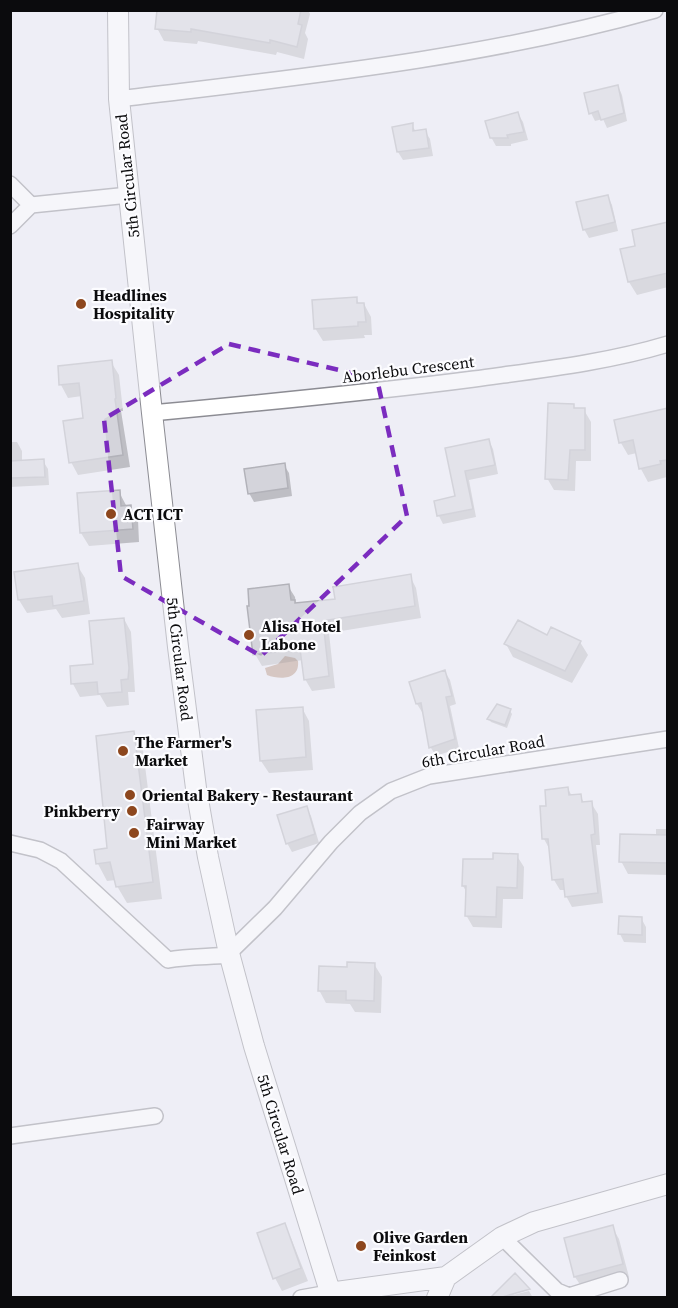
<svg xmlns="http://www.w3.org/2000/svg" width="678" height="1308" viewBox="0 0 678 1308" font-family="'Source Serif 4',serif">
<rect width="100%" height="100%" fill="#eeeef5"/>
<path fill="#b89786" d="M285,656L295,658L298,661C300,680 280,680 267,675L265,668L278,664Z"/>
<path fill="#0003" d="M159,10H308L310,14L305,33L308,39L304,59L277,52L276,55L198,41L197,44L164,41L157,28Z
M618,86L622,95L627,121L607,128L603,119L595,121L591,113Z
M518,114L523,122L528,140L511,144V146H496L491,137Z
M412,125L416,132L425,131L430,139L433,156L403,160L398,152Z
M608,197L612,205L618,231L589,238L584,229Z
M668,226V287L637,295L629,282L622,250L637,247Z
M356,298L359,304H364L371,317L372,335H364L365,338L323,341L315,328Z
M111,362L119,375L123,411H121L130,467L78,475L71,462L85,419L82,396L68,398L61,385Z
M573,405L575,410H584L591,422V461H576L575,491L554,490L547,478Z
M668,412L667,477L648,482L641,469L637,453L628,455L621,443Z
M489,441L493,449L498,474L469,480L476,517L443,524L439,516L456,498L447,449Z
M10,442H17L22,451V462L43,461L48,469L49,485L10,487Z
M284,465L289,473L292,496L254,502L249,493Z
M119,492L127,507H130L138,520L139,542L89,546L81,533Z
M77,565L85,578L90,614L62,618L56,609L27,613L19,600L16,574Z
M410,576L416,588L421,618L329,633L335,688L312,691L305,679L303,660L262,666L255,654L288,586L295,597L296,605L337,600Z
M124,619L131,632L135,692H128L129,705L107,707L100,695L80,697L73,684L71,667L95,665Z
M548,637L580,642L588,655L572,683L513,657L506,644Z
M445,672L450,680L456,704L450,706L459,748L436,756L431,748L424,712H422L417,704Z
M302,708L309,721L313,770L269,773L261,761Z
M510,711L512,714L507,728L491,722L489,719Z
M133,733L143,750L162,899L127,903L117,886L116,880L107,881L98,864L109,849Z
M568,789L572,796H580L585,804L591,803L598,814L600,845H596L603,903L572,907L566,896L565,890H560L554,880L550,850L544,839L548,807Z
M306,808L311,816L319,843L292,852L287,843Z
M656,829H668V875L628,874L621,861L656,836Z
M517,856L524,867L523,899H503L502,928L473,927L466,915L467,893L463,886L494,861Z
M641,918L646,927V943L624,942L620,934Z
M374,964L382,977L381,1013L355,1012L350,1004L326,1003L319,990L349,969Z
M284,1225L291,1238L308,1281L282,1291L275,1278Z
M612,1227L619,1239L629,1277L583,1289L575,1277Z
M517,1291L513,1295L529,1291L533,1298H492Z"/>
<path fill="#d4d4db" stroke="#b2b2b9" stroke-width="1.5" d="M157,10H301L298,24L302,25L297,47L270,40V43L191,29V32L155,29Z
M618,85L624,113L601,120L598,111L589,114L584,93Z
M518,112L524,132L507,135L508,138H490L485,121Z
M413,123V131L426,129L429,148L397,152L392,127Z
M608,195L615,222L583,230L576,202Z
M668,222V273L628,282L620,249L635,246L632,230Z
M357,297V303H364L366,322H358V326L314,329L312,300Z
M112,360L116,398L115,399L123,455L69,463L63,421L83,418L79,383L59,385L58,366Z
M548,403L574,404V408H585V450H570L568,480L545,479Z
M668,408V460L660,461L661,464L639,469L633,440L619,443L614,420Z
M489,439L495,465L465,471L473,509L437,516L434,501L455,496L445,448Z
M44,459L45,477L10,478V461Z
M285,463L288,488L248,494L244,469Z
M120,490L121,506L131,505L133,529L80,533L77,493Z
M78,563L84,601L53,606L52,596L18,600L14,572Z
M411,574L415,606L323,621L329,676L304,680L300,649L253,655L247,606H249L248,589L289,584L291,600H295V603L335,599L333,587Z
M124,618L129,668L128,679L121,680L122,692L98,694L97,682L71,684L70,666L93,664L89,621Z
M518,620L547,635L551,627L581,641L565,671L504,644Z
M445,670L452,696L446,697L455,739L429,748L421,703L416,704L409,682Z
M497,704L511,709L505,725L487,719Z
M303,707L306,757L260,761L256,710Z
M134,731L153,882L116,887L110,862L96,864L94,850L107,848L96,736Z
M568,787L569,795L581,794L582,802L592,801L595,834L591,835L598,893L565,897L563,879L552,880L548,839H542L540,806H546L545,790Z
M307,806L315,834L286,844L277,815Z
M620,834L668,835V863L619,862Z
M493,853L518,854L517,888L497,887L496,917L465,916L466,886H462L463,859H493Z
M619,916L642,917V935L618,934Z
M347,962L375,963L374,1001L346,1000V991H318L319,966L347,967Z
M285,1223L301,1268L273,1279L257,1233Z
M613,1225L623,1264L574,1277L564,1238Z
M515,1273L530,1289L499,1298H490Z"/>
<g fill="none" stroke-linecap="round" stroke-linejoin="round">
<defs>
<path id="minor" d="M119,99C299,77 480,59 655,10
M10,184L31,205
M10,226L31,205L129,195
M152,413C259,403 367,393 474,379C539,370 605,363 668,344
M10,843L40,850L61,861L168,960C187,956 210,957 229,955
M229,953L275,908L331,842L360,813L391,791L429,776L668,739
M10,1136L155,1116
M502,1237L557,1291L569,1296L620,1280
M301,1298L329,1293"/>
<path id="tertiary" d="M118,10L119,99L152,413L178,647L196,788L208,857L229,953L254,1046L332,1298
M329,1293L446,1277L502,1237L534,1222L668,1184
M437,1298L446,1277"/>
</defs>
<use href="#minor" stroke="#8c8c93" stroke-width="18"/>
<use href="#tertiary" stroke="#8c8c93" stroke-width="22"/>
<use href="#minor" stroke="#fff" stroke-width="15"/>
<use href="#tertiary" stroke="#fff" stroke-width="20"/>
</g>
<path d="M0 0H678V1308H0ZM229,344L377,379L407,516L261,656L121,576L104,419Z" fill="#eeeef5" fill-opacity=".55" fill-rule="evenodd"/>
<path fill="none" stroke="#7b2cbf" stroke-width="4.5" stroke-dasharray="12 8" stroke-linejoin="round" d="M229,344L377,379L407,516L261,656L121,576L104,419Z"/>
<g fill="#8d471e" stroke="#fcfcff" stroke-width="2">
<circle cx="81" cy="304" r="6"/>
<circle cx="111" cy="514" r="6"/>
<circle cx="249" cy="635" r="6"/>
<circle cx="123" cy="751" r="6"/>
<circle cx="130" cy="795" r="6"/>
<circle cx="132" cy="811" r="6"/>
<circle cx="134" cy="833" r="6"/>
<circle cx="361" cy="1246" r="6"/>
</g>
<g text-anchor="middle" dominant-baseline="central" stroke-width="4.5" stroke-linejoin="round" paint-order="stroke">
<g font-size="16" fill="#0b0b0d" stroke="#fcfcff">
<text transform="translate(127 176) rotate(-96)">5th Circular Road</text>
<text transform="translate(408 369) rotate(-7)">Aborlebu Crescent</text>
<text transform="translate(180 659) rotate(83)">5th Circular Road</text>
<text transform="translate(483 751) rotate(-10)">6th Circular Road</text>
<text transform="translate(281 1134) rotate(73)">5th Circular Road</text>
</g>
<g font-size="16" font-weight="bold" fill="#0b0b0d" stroke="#fcfcff" text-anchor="start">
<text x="93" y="295">Headlines<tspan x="93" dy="18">Hospitality</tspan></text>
<text x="123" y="514">ACT ICT</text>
<text x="261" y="626">Alisa Hotel<tspan x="261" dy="18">Labone</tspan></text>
<text x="135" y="742">The Farmer's<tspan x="135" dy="18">Market</tspan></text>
<text x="142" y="795">Oriental Bakery - Restaurant</text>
<text x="120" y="811" text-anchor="end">Pinkberry</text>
<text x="146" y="824">Fairway<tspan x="146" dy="18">Mini Market</tspan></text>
<text x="373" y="1237">Olive Garden<tspan x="373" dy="18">Feinkost</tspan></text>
</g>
</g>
<rect width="678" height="1308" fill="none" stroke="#0b0b0d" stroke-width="24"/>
</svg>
